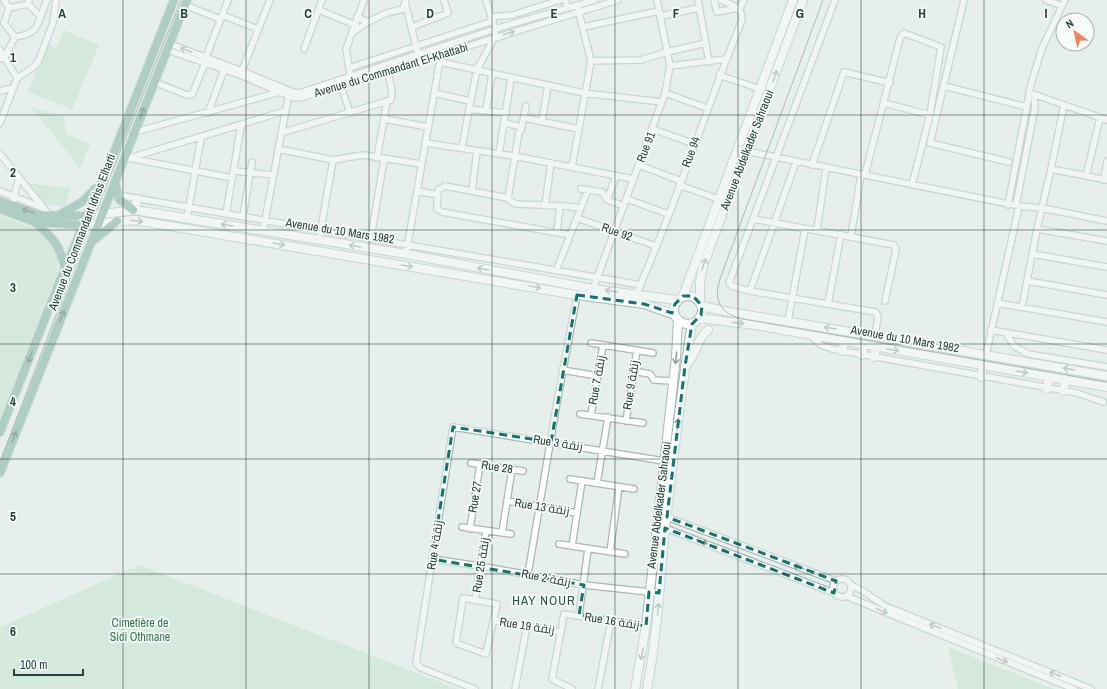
<svg xmlns="http://www.w3.org/2000/svg" width="1107" height="689" viewBox="0 0 1107 689" font-family="'Archivo Narrow',Cairo,sans-serif">
<rect width="100%" height="100%" fill="#e6efeb"/>
<path fill="#bfe0c8" d="M64,30L99,45L72,109L28,92L47,45L56,48Z
M32,108L64,116L66,134L90,144L80,168Z
M26,183L71,188L65,207L43,204Z
M0,216C19,223 53,230 57,254C58,260 57,267 57,273L0,420Z
M139,565L458,689H0V624L1,627Z
M948,647L1054,689H958Z"/>
<g fill="none" stroke-linecap="round" stroke-linejoin="round">
<defs>
<path id="street" d="M29,0L28,4L40,16
M486,0L495,29V37L477,69L469,109L506,113
M565,0L568,8
M698,0L709,62
M714,0L717,12L737,8
M835,0L729,283L732,286L750,291L875,312L878,316L875,336
M964,0L930,143L1009,162
M1046,0L1062,6
M405,2L418,54
M185,5L220,19
M9,8L28,4
M319,10L355,25
M739,10L744,0
M222,15L258,29
M660,16L699,8
M357,17L368,22L387,13L403,9L406,0
M491,17L513,15L560,0
M4,23L9,8L4,0
M4,23L15,37
M412,27L448,13L444,0
M583,27L659,11
M352,33L368,22
M15,37C42,33 37,22 47,0
M170,44L242,71L293,92L299,93L495,29L595,0
M304,49L322,0
M0,50L17,78
M167,50L240,75L294,98H300L618,0
M206,57L228,0
M0,59L5,57L15,37
M591,61L641,60L667,52L706,43
M440,62L584,93L662,102
M670,66L726,59
M349,68L493,21
M241,73L270,0
M719,75L760,89
M351,80L346,49L364,0
M154,82L187,95H192L205,63
M341,86L350,113
M944,86L1027,107
M0,91L12,88
M434,93L470,101
M665,93L707,108
M1033,94L1107,120
M387,101L384,119L428,127
M884,103L930,115
M486,111L492,74
M208,113L224,70
M524,118L579,129
M542,121L548,85
M0,123L17,78L31,69L38,62L53,23L56,0
M504,123L522,127
M653,129L694,144
M135,132L280,92
M281,133L391,100L392,92L388,71
M425,143L514,156L633,179
M462,148L469,109
M278,149L333,160L363,155L421,164
M746,151L1019,206L986,355
M0,154L50,216
M499,154L511,78
M377,158L384,119
M134,159L232,178
M123,160L285,111
M639,165L681,181
M812,165L844,72L890,83
M572,167L591,61L578,9
M1051,169L1107,180
M234,171L273,175
M865,175L900,38L904,33L941,47L930,115L912,185
M1086,176L1100,118
M1104,180L1107,161
M679,185L718,199
M581,189L602,192L607,200L624,206
M0,191L43,208
M417,191L438,195
M472,191L477,151
M123,196L641,285
M508,198L519,132L521,130L526,106
M627,199L668,214
M13,200L19,177
M607,200L616,176
M1008,205L1031,84L1042,48L1065,0
M1016,205L1035,107L1034,97L1029,91
M545,206L551,163
M1019,206L1042,208L1107,221
M226,214L241,126
M243,216L252,162
M187,218L201,138
M577,218L656,246
M753,219L894,245L896,250L885,301
M1037,229L1107,241
M817,230L826,168
M263,231L289,93
M557,232L560,206
M570,235L442,212L437,209L438,190L445,186L508,198L510,201L516,204L565,206L581,208
M851,236L861,175
M371,238L384,159
M319,240L333,160
M406,254L440,60
M1033,254L1107,267
M556,271L588,190
M1028,281L1107,295
M593,289L665,93L670,66L657,0
M750,291L796,162
M636,295C676,205 705,111 742,20C743,7 730,4 720,0
M997,303L1107,322
M828,304L841,234
M1022,307L1037,229L1051,169L1064,105
M788,321L805,229
M991,330L1107,350
M1006,333L1014,346L1028,354L1107,367
M810,335L821,345L832,349L1077,393L1103,402
M591,343L653,353
M562,370L598,376
M633,371L650,374L654,380L673,381
M580,414L643,423
M591,415L603,345
M626,421L637,350
M471,463L523,471
M570,479L634,489
M597,483L608,417
M507,501L577,513
M667,517L836,581
M462,527L511,534
M665,528L834,593
M470,529L480,464
M502,533L512,469
M559,544L625,554
M572,546L582,481
M610,552L619,487
M432,559L480,566L584,585L659,593
M528,574L556,408L577,295
M833 588a9 9 0 1 1 18 0a9 9 0 1 1-18 0Z
M851,585L863,591L885,606L1091,689
M846,596L1074,689
M463,598L497,604L486,654L456,643Z
M475,599L486,531
M579,615L588,549
M493,620L561,632
M475,689L421,668L416,663L453,427L664,461
M515,689L527,626
M572,689L552,679L564,614L646,626
M598,689L611,621"/>
<path id="secondary" d="M135,210L137,199
M87,216L135,210L406,254L593,289L677,300
M83,225L134,220L577,295L644,304L675,315
M674 310a14 14 0 1 1 28 0a14 14 0 1 1-28 0Z
M683,296L793,0
M700,302V283L703,266L803,0
M702,306L729,312L875,336L1107,376
M699,318L755,325L1107,387
M842,351L844,341
M862,355L864,345
M874,357L876,347
M685,366C697,356 695,340 708,330
M981,377L983,365
M1047,389L1049,376
M1063,391L1066,379
M635,689L646,626L676,357L678,319
M647,689C657,636 660,582 665,529C673,460 681,391 692,323"/>
<path id="primary" d="M115,182L119,199L133,210
M0,201L40,215L87,216
M0,209L35,222L83,225
M59,215L82,202L96,188
M36,223C54,240 59,243 65,268
M93,241L117,221
M0,432L65,268L111,160L174,0
M0,473L187,0"/>
</defs>
<use href="#street" stroke="#a8b8b2" stroke-width="8"/>
<use href="#secondary" stroke="#a4bbb3" stroke-width="10"/>
<use href="#primary" stroke="#c2cac8" stroke-width="10"/>
<use href="#street" stroke="#fff" stroke-width="5.5"/>
<use href="#secondary" stroke="#fff" stroke-width="8"/>
<use href="#primary" stroke="#6aa596" stroke-width="8"/>
<path stroke="#5f7d75" stroke-width="1" d="M823,0L720,279C713,302 721,314 743,319L1107,382
M0,462L87,234L181,0"/>
</g>
<defs><path id="oneway-shaft" d="M-6 0H5M1.5-3L5.5 0L1.5 3" fill="none" stroke-width="1.6" stroke-linecap="round" stroke-linejoin="round"/></defs>
<g stroke="#92a09c">
<use href="#oneway-shaft" transform="translate(509 33) rotate(-17)"/>
<use href="#oneway-shaft" transform="translate(186 50) rotate(-160)"/>
<use href="#oneway-shaft" transform="translate(775 76) rotate(-70)"/>
<use href="#oneway-shaft" transform="translate(137 221) rotate(7)"/>
<use href="#oneway-shaft" transform="translate(227 225) rotate(-171)"/>
<use href="#oneway-shaft" transform="translate(279 244) rotate(10)"/>
<use href="#oneway-shaft" transform="translate(355 246) rotate(-171)"/>
<use href="#oneway-shaft" transform="translate(704 264) rotate(-70)"/>
<use href="#oneway-shaft" transform="translate(407 266) rotate(9)"/>
<use href="#oneway-shaft" transform="translate(483 269) rotate(-170)"/>
<use href="#oneway-shaft" transform="translate(535 287) rotate(10)"/>
<use href="#oneway-shaft" transform="translate(611 291) rotate(-172)"/>
<use href="#oneway-shaft" transform="translate(738 323) rotate(7)"/>
<use href="#oneway-shaft" transform="translate(830 328) rotate(-171)"/>
<use href="#oneway-shaft" transform="translate(893 350) rotate(9)"/>
<use href="#oneway-shaft" transform="translate(676 358) rotate(96)"/>
<use href="#oneway-shaft" transform="translate(1069 369) rotate(-170)"/>
<use href="#oneway-shaft" transform="translate(1022 372) rotate(10)"/>
<use href="#oneway-shaft" transform="translate(678 424) rotate(-83)"/>
<use href="#oneway-shaft" transform="translate(702 542) rotate(21)"/>
<use href="#oneway-shaft" transform="translate(799 567) rotate(-160)"/>
<use href="#oneway-shaft" transform="translate(658 609) rotate(-85)"/>
<use href="#oneway-shaft" transform="translate(882 611) rotate(22)"/>
<use href="#oneway-shaft" transform="translate(935 626) rotate(-158)"/>
<use href="#oneway-shaft" transform="translate(642 654) rotate(101)"/>
<use href="#oneway-shaft" transform="translate(1002 660) rotate(22)"/>
<use href="#oneway-shaft" transform="translate(1055 674) rotate(-158)"/>
</g>
<g stroke="#365b51">
<use href="#oneway-shaft" transform="translate(142 113) rotate(-69)"/>
<use href="#oneway-shaft" transform="translate(28 211) rotate(-162)"/>
<use href="#oneway-shaft" transform="translate(62 316) rotate(-68)"/>
<use href="#oneway-shaft" transform="translate(30 357) rotate(112)"/>
<use href="#oneway-shaft" transform="translate(14 437) rotate(-68)"/>
</g>
<path d="M0 0H1107V689H0ZM577,295L644,304L672,313L675,304L683,296H693L702,306L701,315L692,324L685,366L667,517L836,581L834,593L665,528L659,593L649,592L646,626L579,615L584,585L432,559L453,427L551,442Z" fill="#e6efeb" fill-opacity=".55" fill-rule="evenodd"/>
<path fill="none" stroke="#0f766e" stroke-width="3" stroke-dasharray="8 5" stroke-linejoin="round" d="M577,295L644,304L672,313L675,304L683,296H693L702,306L701,315L692,324L685,366L667,517L836,581L834,593L665,528L659,593L649,592L646,626L579,615L584,585L432,559L453,427L551,442Z"/>
<path fill="none" stroke="#24423a" stroke-width="1" stroke-opacity="0.55" d="M123,0V689M246,0V689M369,0V689M492,0V689M615,0V689M738,0V689M861,0V689M984,0V689M0,115H1107M0,230H1107M0,344H1107M0,459H1107M0,574H1107"/>
<g text-anchor="middle" dominant-baseline="central" stroke-width="3.5" stroke-linejoin="round" paint-order="stroke">
<g font-size="12" fill="#24423a" stroke="#f7fbf9">
<text transform="translate(391 70) rotate(-17)">Avenue du Commandant El-Khattabi</text>
<text transform="translate(646 147) rotate(-69)">Rue 91</text>
<text transform="translate(747 150) rotate(-69)">Avenue Abdelkader Sahraoui</text>
<text transform="translate(691 152) rotate(-70)">Rue 94</text>
<text transform="translate(340 231) rotate(9)">Avenue du 10 Mars 1982</text>
<text transform="translate(82 232) rotate(-69)">Avenue du Commandant Idriss Elharti</text>
<text transform="translate(617 232) rotate(19)">Rue 92</text>
<text transform="translate(905 339) rotate(10)">Avenue du 10 Mars 1982</text>
<text transform="translate(597 380) rotate(-80)">Rue 7 زنقة</text>
<text transform="translate(631 385) rotate(-81)">Rue 9 زنقة</text>
<text transform="translate(558 443) rotate(9)">Rue 3 زنقة</text>
<text transform="translate(497 467) rotate(9)">Rue 28</text>
<text transform="translate(475 497) rotate(-80)">Rue 27</text>
<text transform="translate(659 505) rotate(-83)">Avenue Abdelkader Sahraoui</text>
<text transform="translate(542 507) rotate(9)">Rue 13 زنقة</text>
<text transform="translate(435 545) rotate(-81)">Rue 4 زنقة</text>
<text transform="translate(481 565) rotate(-81)">Rue 25 زنقة</text>
<text transform="translate(546 578) rotate(11)">Rue 2 زنقة</text>
<text transform="translate(612 621) rotate(9)">Rue 16 زنقة</text>
<text transform="translate(527 626) rotate(9)">Rue 19 زنقة</text>
</g>
<g font-size="12" fill="#2d7a4b" stroke="#f7fbf9">
<text x="140" y="623">Cimetière de<tspan x="140" dy="14">Sidi Othmane</tspan></text>
</g>
<g font-size="13" letter-spacing="1" fill="#1f5548" stroke="#f7fbf9">
<text x="544" y="600">HAY NOUR</text>
</g>
</g>
<g font-size="13" text-anchor="middle" font-weight="bold" fill="#24423a" stroke="#f7fbf9" stroke-width="3.5" stroke-linejoin="round" paint-order="stroke">
<text x="62" y="18">A</text>
<text x="184" y="18">B</text>
<text x="308" y="18">C</text>
<text x="430" y="18">D</text>
<text x="554" y="18">E</text>
<text x="676" y="18">F</text>
<text x="800" y="18">G</text>
<text x="922" y="18">H</text>
<text x="1046" y="18">I</text>
<text x="13" y="62">1</text>
<text x="13" y="177">2</text>
<text x="13" y="292">3</text>
<text x="13" y="406">4</text>
<text x="13" y="521">5</text>
<text x="13" y="636">6</text>
</g>
<g transform="translate(1075 32) rotate(327)"><circle r="19" fill="#f7fbf9" stroke="#a3b1ad"/>
<path d="M0-3L7 15L0 10L-7 15Z" fill="#f4845f"/>
<text y="-6" font-size="11" font-weight="bold" text-anchor="middle" fill="#24423a">N</text>
</g>
<path d="M14 669v6h69v-6" fill="none" stroke="#24423a" stroke-width="2"/>
<text x="20" y="669" font-size="12" fill="#24423a" stroke="#f7fbf9" stroke-width="3" paint-order="stroke">100 m</text>
</svg>
